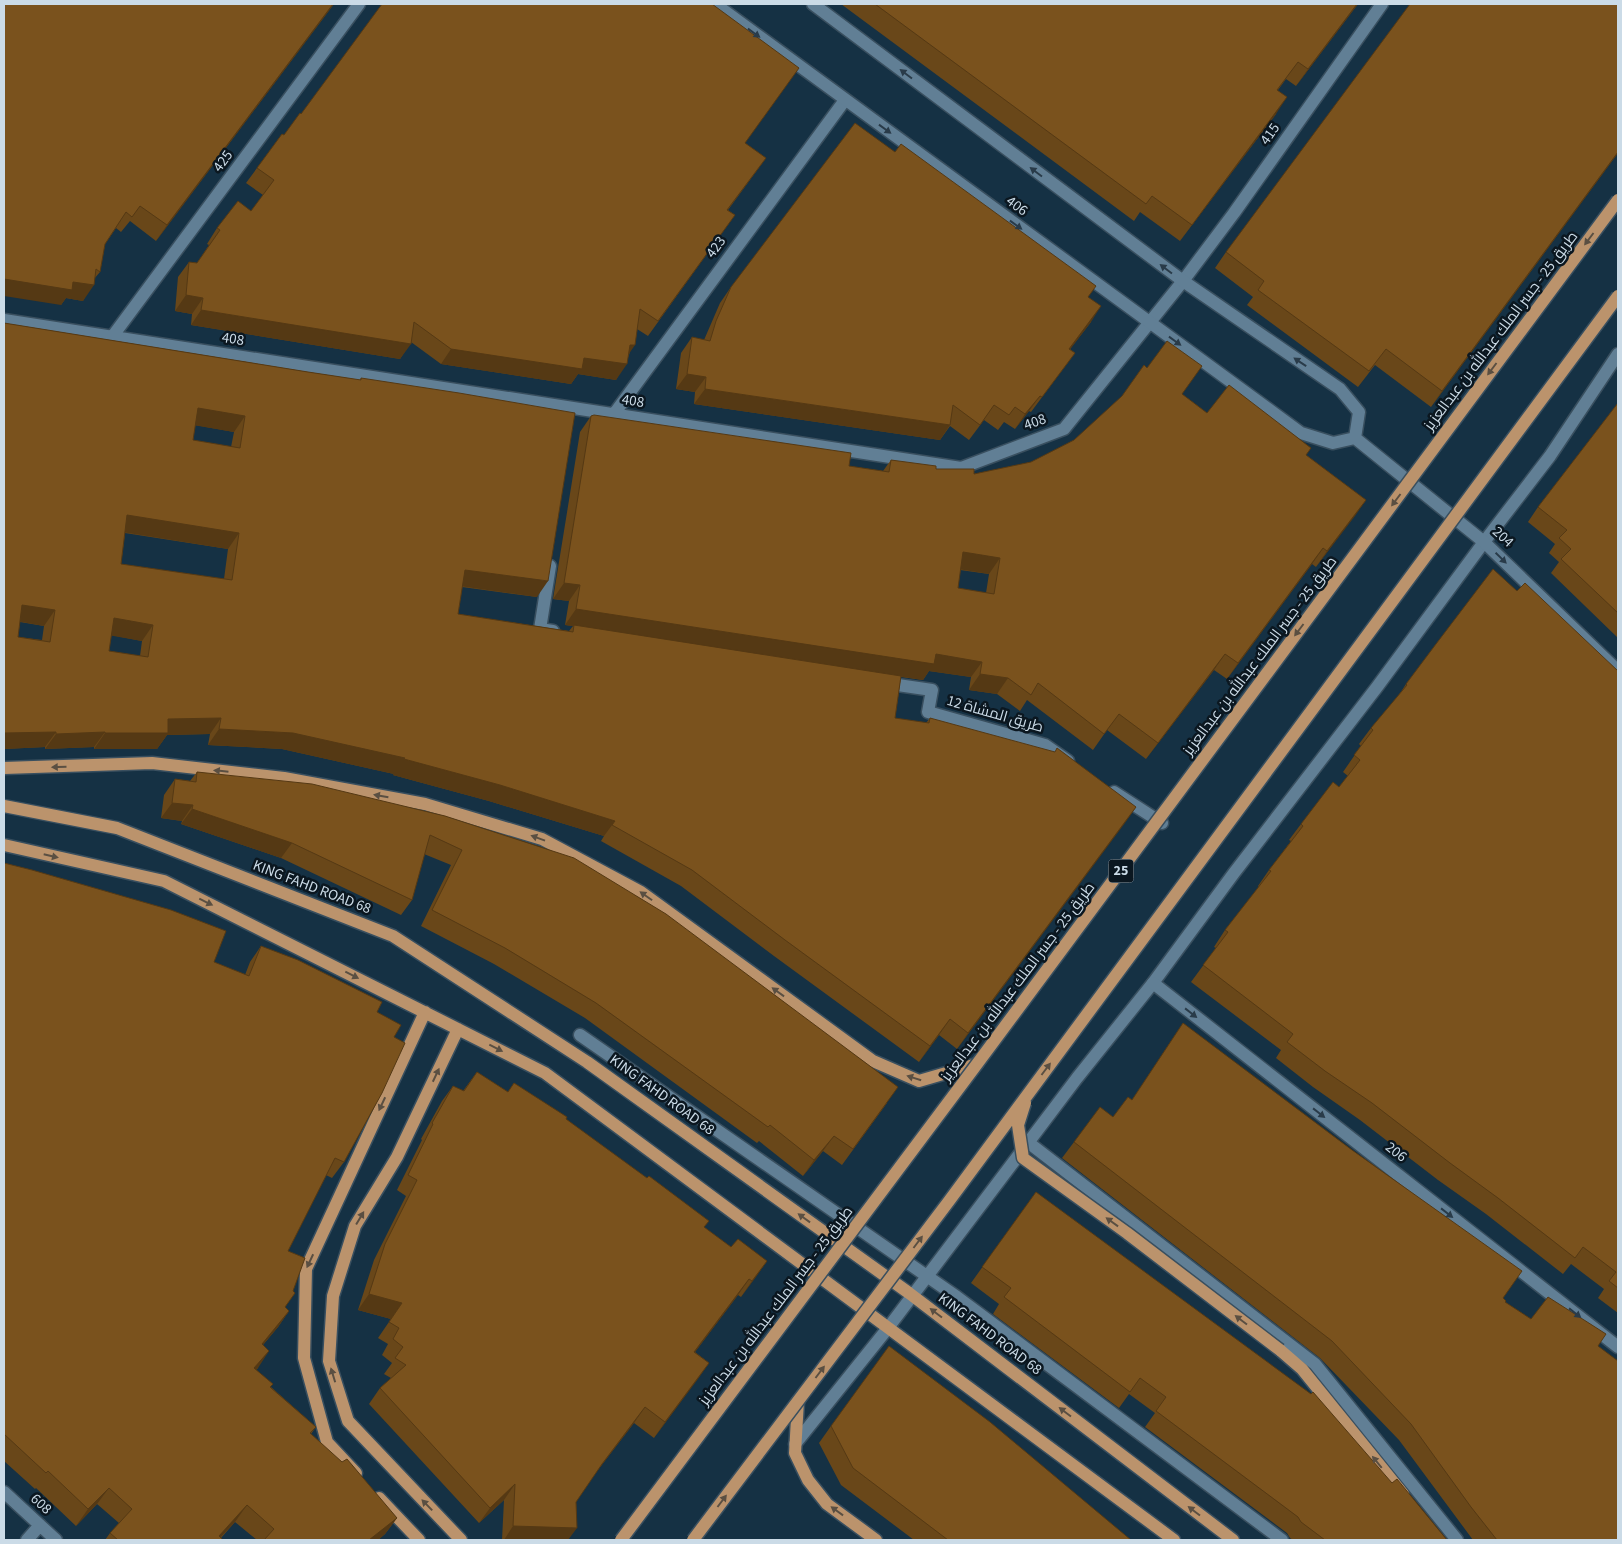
<svg xmlns="http://www.w3.org/2000/svg" width="1622" height="1544" viewBox="0 0 1622 1544" font-family="'Source Sans 3',Cairo,sans-serif">
<rect width="100%" height="100%" fill="#153144"/>
<g fill="none" stroke-linecap="round" stroke-linejoin="round">
<defs>
<path id="street" d="M4,320L961,468L1064,429L1183,281L1234,213L1382,4
M112,337L359,4
M614,414L845,100
M550,566L540,629L553,631
M884,683L932,690L928,712L1045,745L1068,761
M1114,792L1162,823
M580,1035L957,1297L1282,1540
M1029,1143L1315,1364L1457,1540
M795,1444L888,1328L1077,1078L1153,983L1234,873L1377,687L1484,542L1550,456L1618,354
M4,1492L56,1540
M27,1540L40,1525"/>
<path id="secondary" d="M715,4L1301,433L1333,443L1355,438L1359,412L1340,389L1183,281L813,4
M1355,438L1484,542L1618,671
M1153,983L1618,1347"/>
<path id="primary" d="M4,768L152,763L284,778L425,804L542,839L641,892L873,1061L919,1081L977,1064
M4,806L117,828L393,936L587,1062L909,1293L1233,1540
M4,845L164,881L545,1073L1174,1540
M458,1029L397,1157L355,1226L333,1296L329,1361L348,1421L461,1540
M1280,1350L1302,1369L1403,1494
M798,1401L795,1453L808,1480L827,1504L876,1540
M356,1473L327,1442L304,1358L306,1269L425,1012
M379,1498L419,1540"/>
</defs>
<use href="#street" stroke="#394f5f" stroke-width="15"/>
<use href="#secondary" stroke="#394f5f" stroke-width="15"/>
<use href="#primary" stroke="#394f5f" stroke-width="15"/>
<use href="#street" stroke="#617f95" stroke-width="12"/>
<use href="#secondary" stroke="#617f95" stroke-width="12"/>
<use href="#primary" stroke="#bb936c" stroke-width="12"/>
<defs>
<path id="primary-bridge" d="M1025,1103L1018,1125L1023,1158L1127,1233L1280,1350
M621,1540L977,1064L1618,200
M693,1540L949,1201L1618,296"/>
</defs>
<use href="#primary-bridge" stroke="#394f5f" stroke-width="15" stroke-linecap="butt"/>
<use href="#primary-bridge" stroke="#bb936c" stroke-width="12"/>
</g>
<path fill="#694719" fill-rule="evenodd" d="M4,4H334L156,241L130,221L121,232L116,228L105,244L100,272L94,279L83,301L66,298L61,305Z
M841,4H1358L1296,86L1286,79L1278,90L1276,114L1180,241L1140,212L1134,221Z
M301,114L745,143L766,158L728,210L735,215L648,336L637,329L629,355L616,380L578,374L571,384L441,364L411,342L400,359L191,325L192,314L175,311L178,277L189,262L197,263L209,245L207,244L217,228L251,211L263,195L246,183L282,134L284,135Z
M895,152L1088,297L1091,322L1070,349L1075,353L1031,412L1029,411L1015,429L1004,422L998,430L984,420L969,440L950,426L940,440L694,404L695,392L676,389L681,353L692,337L704,340L720,303L731,287Z
M1618,153L1431,407L1375,365L1358,387L1247,305L1253,297L1215,268L1226,252Z
M4,323L308,372L360,380L361,378L537,597L462,587L458,614L569,631L573,626L565,625L569,601L553,599L580,432L591,416L849,466L883,471L891,460L936,469L974,474L1031,462L1182,394L1207,413L1306,455L1366,500L1316,567L1312,564L1227,679L1214,670L1146,759L1107,730L1093,750L1027,700L1020,711L997,694L969,690L971,677L929,671L923,680L901,677L895,718L926,723L930,718L1136,807L957,1049L939,1035L919,1062L774,956L681,886L601,841L604,836L489,801L393,775L394,774L282,749L208,745L210,734L167,735L157,749H94V747L45,749V747L4,749ZM195,425L234,432L231,447L193,440ZM125,533L228,549L224,579L121,564ZM960,570L989,574L986,593L958,588ZM20,622L44,626L42,640L18,637ZM111,635L142,641L140,656L109,651Z
M1618,403V638L1551,573L1559,562L1549,553L1555,544L1528,522L1538,507Z
M1517,591L1618,671V1313L1598,1298L1604,1289L1571,1264L1563,1274L1486,1214L1438,1180L1360,1120L1313,1087L1276,1058L1281,1050L1191,982L1216,948L1214,947L1225,930L1259,887L1258,886L1269,870L1291,841L1289,840L1301,824L1339,787L1348,776L1343,772L1361,746L1359,744L1371,728L1397,698L1406,684Z
M197,772L445,816L887,1103L842,1165L823,1151L803,1176L759,1141L757,1143L585,1018L494,964L421,926L451,865L424,854L412,900L401,915L281,858L181,824L182,821L161,818L164,795L175,779L190,781Z
M4,863L214,962L245,975L250,962L261,946L377,1012L394,1037L344,1162L332,1178L326,1175L288,1251L293,1291L295,1293L285,1307L289,1311L278,1327L263,1345L258,1368L256,1370L271,1387L316,1427L311,1434L397,1518L385,1534L378,1540H257L235,1522L221,1538L223,1540H105L110,1533L119,1523L97,1504L76,1526L36,1488L35,1489L4,1461Z
M1183,1023L1503,1298L1505,1302L1531,1319L1598,1346L1618,1540H1473L1399,1440L1320,1358L1062,1158L1074,1142L1113,1117L1132,1100Z
M477,1072L508,1092L514,1083L566,1119L705,1228L731,1247L767,1261L741,1297L738,1295L695,1352L709,1363L654,1438L634,1423L594,1475L576,1502L568,1540H502L504,1500L479,1523L369,1404L380,1388L391,1378L384,1374L392,1363L382,1355L388,1344L378,1338L391,1319L358,1310L374,1260L406,1196L397,1190L422,1140L421,1139L442,1101L453,1086L463,1091Z
M1036,1192L1392,1483L1447,1540H1293L1290,1538L1287,1533L1145,1427L1155,1413L1129,1394L1119,1408L993,1314L999,1304L971,1283Z
M831,1426L1131,1540H914L841,1485L819,1443Z"/>
<path fill="#553914" d="M333,4H334L156,241L167,225Z
M1357,4H1358L1296,86L1308,69Z
M1287,97L1276,114L1180,241L1192,225Z
M1618,152V153L1431,407L1442,391Z
M4,279L73,282L94,285L83,301L66,298L61,305L4,296Z
M186,295L203,298L192,314L175,311Z
M1101,306L1091,322L1059,364L1069,349Z
M201,310L411,344L400,359L191,325Z
M630,345H635L624,361Z
M451,349L584,358L627,364L616,380L578,374L571,384L441,364Z
M687,374L706,377L695,392L676,389Z
M705,389L950,425L940,440L694,404Z
M1040,396L1029,411L1015,429L1025,414Z
M198,408L245,416L234,432L187,424Z
M1366,500L1355,516L1316,567L1327,551Z
M127,515L239,533L228,549L116,531Z
M1323,548L1312,564L1227,679L1238,663Z
M963,552L1000,558L989,574L952,568Z
M465,570L548,581L537,597L453,585Z
M564,583L580,585L569,601L553,599Z
M22,605L55,610L44,626L11,620Z
M576,609L936,654L982,662L971,677L929,671L923,680L565,625Z
M114,618L153,625L142,641L102,634Z
M1225,654L1214,670L1146,759L1158,743Z
M980,674L1008,678L997,694L969,690Z
M221,718L210,734L167,735L157,749H94L105,733L168,719Z
M219,729L293,733L405,758L394,774L282,749L208,745Z
M56,732L45,747L4,749V733Z
M105,732L94,747L45,749L56,734Z
M404,759L500,785L615,821L604,836L489,801L393,775Z
M172,803L193,805L182,821L161,818Z
M1136,807L1125,823L957,1049L968,1033Z
M192,809L292,843L281,858L181,824Z
M950,1019L939,1035L919,1062L930,1046Z
M834,1136L823,1151L803,1176L814,1160Z
M767,1261L756,1277L741,1297L752,1281Z
M749,1279L738,1295L683,1368L694,1352Z
M369,1294L402,1303L391,1319L358,1310Z
M289,1311L278,1327L250,1360L262,1344Z
M269,1351L258,1368L243,1384L254,1368Z
M709,1363L698,1379L654,1438L665,1422Z
M645,1407L634,1423L591,1479L602,1464Z
M515,1484L504,1500L479,1523L490,1508Z
M109,1488L97,1504L76,1526L88,1509Z
M247,1505L235,1522L218,1540L219,1536Z
M397,1518L385,1534L378,1540H369Z
M513,1526L577,1528L568,1540H504Z"/>
<path fill="#7a521d" stroke="#553914" fill-rule="evenodd" d="M4,4H333L167,225L140,206L132,217L126,212L105,244L100,272L96,269L94,285L73,282L72,290L4,279Z
M382,4H712L799,68L745,143L766,158L727,210L735,215L658,321L640,309L635,345H630L627,364L584,358L582,369L451,349L414,322L411,344L201,310L203,298L186,295L189,262L197,263L220,230L217,228L238,201L251,211L274,180L257,168L282,134L284,135L300,113L301,114Z
M875,4H1357L1308,69L1298,62L1277,90L1287,97L1192,225L1152,196L1146,204Z
M1410,4H1618V152L1442,391L1386,349L1369,371L1258,290L1264,281L1226,252Z
M855,123L895,152L901,144L1096,286L1088,297L1101,306L1069,349L1075,353L1042,397L1040,396L1025,414L1015,407L1009,415L994,405L980,425L953,405L950,425L705,389L706,377L687,374L692,337L710,341L716,321L731,287Z
M4,323L308,372L361,380V378L459,393L575,413L548,581L465,570L458,614L573,632L574,625L901,676L895,718L929,723L930,718L1055,752L1057,748L1136,807L968,1033L950,1019L930,1046L785,940L692,870L612,825L615,821L500,785L404,759L405,758L293,733L219,729L221,718L168,719V733H105V732L56,734V732L4,733ZM198,408L245,416L240,448L193,440ZM127,515L239,533L232,580L121,564ZM22,605L55,610L50,642L18,637ZM114,618L153,625L148,657L109,651Z
M1167,341L1202,366L1182,394L1207,413L1229,385L1311,448L1306,455L1366,500L1327,551L1323,548L1238,663L1225,654L1158,743L1119,714L1104,734L1038,683L1031,695L1008,678L980,674L982,662L936,654L934,664L576,609L580,585L564,583L591,416L594,415L851,453L849,466L889,472L891,460L936,466V469H974V474L1031,462L1074,440L1122,396L1144,365L1147,368ZM963,552L1000,558L994,594L958,588Z
M1618,403V613L1561,559L1571,549L1559,538L1567,530L1538,507Z
M1493,569L1517,591L1525,583L1618,671V1288L1609,1281L1616,1272L1583,1247L1575,1258L1498,1198L1450,1163L1372,1103L1325,1071L1287,1042L1293,1034L1203,965L1228,932L1225,930L1271,871L1269,870L1303,826L1301,824L1333,782L1339,787L1360,760L1354,755L1373,730L1371,728L1407,685L1406,684L1436,644Z
M197,772L312,784L445,816L574,858L666,914L898,1087L853,1149L834,1136L814,1160L770,1125L768,1127L596,1003L505,948L432,910L462,850L430,835L412,900L292,843L192,809L193,805L172,803L175,779L196,782Z
M4,863L32,870L171,910L226,931L214,962L249,976L261,946L298,960L382,1002L377,1012L401,1025L394,1037L405,1043L382,1093L344,1162L335,1158L288,1251L305,1258L293,1291L295,1293L285,1307L289,1311L262,1344L269,1351L254,1368L273,1384L270,1387L316,1427L310,1433L342,1462L347,1459L397,1518L369,1540H264L274,1529L247,1505L219,1536L223,1540H118L110,1533L132,1509L109,1488L88,1509L48,1471L46,1473L4,1434Z
M1183,1023L1352,1150L1522,1271L1503,1298L1506,1301L1505,1302L1531,1319L1548,1297L1606,1334L1598,1346L1618,1361V1540H1497L1471,1507L1411,1424L1332,1341L1074,1142L1100,1107L1113,1117L1128,1097L1132,1100Z
M477,1072L508,1092L514,1083L567,1117L566,1119L647,1178L649,1176L709,1221L704,1227L731,1247L738,1239L767,1261L752,1281L749,1279L694,1352L709,1363L665,1422L645,1407L602,1464L576,1502L577,1528L513,1526L515,1484L490,1508L380,1388L406,1365L395,1358L403,1347L393,1339L399,1328L389,1322L402,1303L369,1294L385,1244L417,1180L408,1175L433,1124L432,1123L453,1086L464,1091Z
M1036,1192L1311,1394L1313,1392L1392,1483L1397,1479L1447,1540H1325L1301,1522L1298,1517L1156,1411L1166,1397L1140,1378L1130,1392L1004,1297L1011,1288L982,1267Z
M889,1346L990,1422L1131,1540H948L853,1468L831,1426Z"/>
<defs><path id="oneway-solid" d="M-6-.8H1V-3.2L6.5 0L1 3.2V.8H-6Z" transform="scale(1.25)"/></defs>
<g fill="#293b49">
<use href="#oneway-solid" transform="translate(754 33) rotate(36)"/>
<use href="#oneway-solid" transform="translate(906 74) rotate(-143)"/>
<use href="#oneway-solid" transform="translate(885 129) rotate(36)"/>
<use href="#oneway-solid" transform="translate(1036 172) rotate(-143)"/>
<use href="#oneway-solid" transform="translate(1016 225) rotate(36)"/>
<use href="#oneway-solid" transform="translate(1166 269) rotate(-143)"/>
<use href="#oneway-solid" transform="translate(1175 341) rotate(36)"/>
<use href="#oneway-solid" transform="translate(1300 362) rotate(-146)"/>
<use href="#oneway-solid" transform="translate(1501 558) rotate(44)"/>
<use href="#oneway-solid" transform="translate(1191 1013) rotate(38)"/>
<use href="#oneway-solid" transform="translate(1319 1113) rotate(38)"/>
<use href="#oneway-solid" transform="translate(1447 1213) rotate(38)"/>
<use href="#oneway-solid" transform="translate(1575 1313) rotate(38)"/>
</g>
<g fill="#5a4f42">
<use href="#oneway-solid" transform="translate(1589 239) rotate(127)"/>
<use href="#oneway-solid" transform="translate(1492 369) rotate(127)"/>
<use href="#oneway-solid" transform="translate(1396 500) rotate(127)"/>
<use href="#oneway-solid" transform="translate(1299 630) rotate(127)"/>
<use href="#oneway-solid" transform="translate(59 767) rotate(178)"/>
<use href="#oneway-solid" transform="translate(221 771) rotate(-174)"/>
<use href="#oneway-solid" transform="translate(381 796) rotate(-170)"/>
<use href="#oneway-solid" transform="translate(538 838) rotate(-160)"/>
<use href="#oneway-solid" transform="translate(51 856) rotate(13)"/>
<use href="#oneway-solid" transform="translate(646 896) rotate(-145)"/>
<use href="#oneway-solid" transform="translate(206 902) rotate(26)"/>
<use href="#oneway-solid" transform="translate(352 975) rotate(27)"/>
<use href="#oneway-solid" transform="translate(778 992) rotate(-144)"/>
<use href="#oneway-solid" transform="translate(496 1048) rotate(27)"/>
<use href="#oneway-solid" transform="translate(1046 1069) rotate(-53)"/>
<use href="#oneway-solid" transform="translate(436 1075) rotate(-65)"/>
<use href="#oneway-solid" transform="translate(914 1078) rotate(-163)"/>
<use href="#oneway-solid" transform="translate(382 1104) rotate(115)"/>
<use href="#oneway-solid" transform="translate(360 1218) rotate(-59)"/>
<use href="#oneway-solid" transform="translate(804 1218) rotate(-144)"/>
<use href="#oneway-solid" transform="translate(1112 1222) rotate(-144)"/>
<use href="#oneway-solid" transform="translate(918 1242) rotate(-53)"/>
<use href="#oneway-solid" transform="translate(310 1261) rotate(115)"/>
<use href="#oneway-solid" transform="translate(936 1313) rotate(-143)"/>
<use href="#oneway-solid" transform="translate(1241 1320) rotate(-143)"/>
<use href="#oneway-solid" transform="translate(820 1372) rotate(-53)"/>
<use href="#oneway-solid" transform="translate(333 1375) rotate(-107)"/>
<use href="#oneway-solid" transform="translate(1065 1412) rotate(-143)"/>
<use href="#oneway-solid" transform="translate(1377 1462) rotate(-129)"/>
<use href="#oneway-solid" transform="translate(722 1501) rotate(-53)"/>
<use href="#oneway-solid" transform="translate(427 1505) rotate(-134)"/>
<use href="#oneway-solid" transform="translate(837 1511) rotate(-144)"/>
<use href="#oneway-solid" transform="translate(1194 1511) rotate(-143)"/>
</g>
<g text-anchor="middle" dominant-baseline="central" stroke-width="5" stroke-linejoin="round" paint-order="stroke">
<rect fill="#0b1720" stroke="#91a0ab" stroke-width="1" x="1108.5" y="859.5" width="25" height="23" rx="4"/>
<g font-size="14" font-weight="bold" fill="#cbdbe7">
<text x="1121" y="871">25</text>
</g>
<g font-size="15" fill="#cbdbe7" stroke="#0b1720">
<text transform="translate(1270 134) rotate(-55)">415</text>
<text transform="translate(223 161) rotate(-54)">425</text>
<text transform="translate(1017 206) rotate(36)">406</text>
<text transform="translate(716 247) rotate(-54)">423</text>
<text transform="translate(1501 331) rotate(-53)">طريق 25 - جسر الملك عبدالله بن عبدالعزيز</text>
<text transform="translate(233 339) rotate(9)">408</text>
<text transform="translate(633 401) rotate(9)">408</text>
<text transform="translate(1035 422) rotate(-20)">408</text>
<text transform="translate(1503 537) rotate(43)">204</text>
<text transform="translate(1260 656) rotate(-53)">طريق 25 - جسر الملك عبدالله بن عبدالعزيز</text>
<text transform="translate(995 714) rotate(16)">طريق المشاة 12</text>
<text transform="translate(312 887) rotate(21)">KING FAHD ROAD 68</text>
<text transform="translate(1018 982) rotate(-53)">طريق 25 - جسر الملك عبدالله بن عبدالعزيز</text>
<text transform="translate(662 1095) rotate(36)">KING FAHD ROAD 68</text>
<text transform="translate(1396 1152) rotate(38)">206</text>
<text transform="translate(776 1306) rotate(-53)">طريق 25 - جسر الملك عبدالله بن عبدالعزيز</text>
<text transform="translate(990 1334) rotate(37)">KING FAHD ROAD 68</text>
<text transform="translate(41 1504) rotate(43)">608</text>
</g>
</g>
<rect width="1622" height="1544" fill="none" stroke="#cbdbe7" stroke-width="10"/>
</svg>
